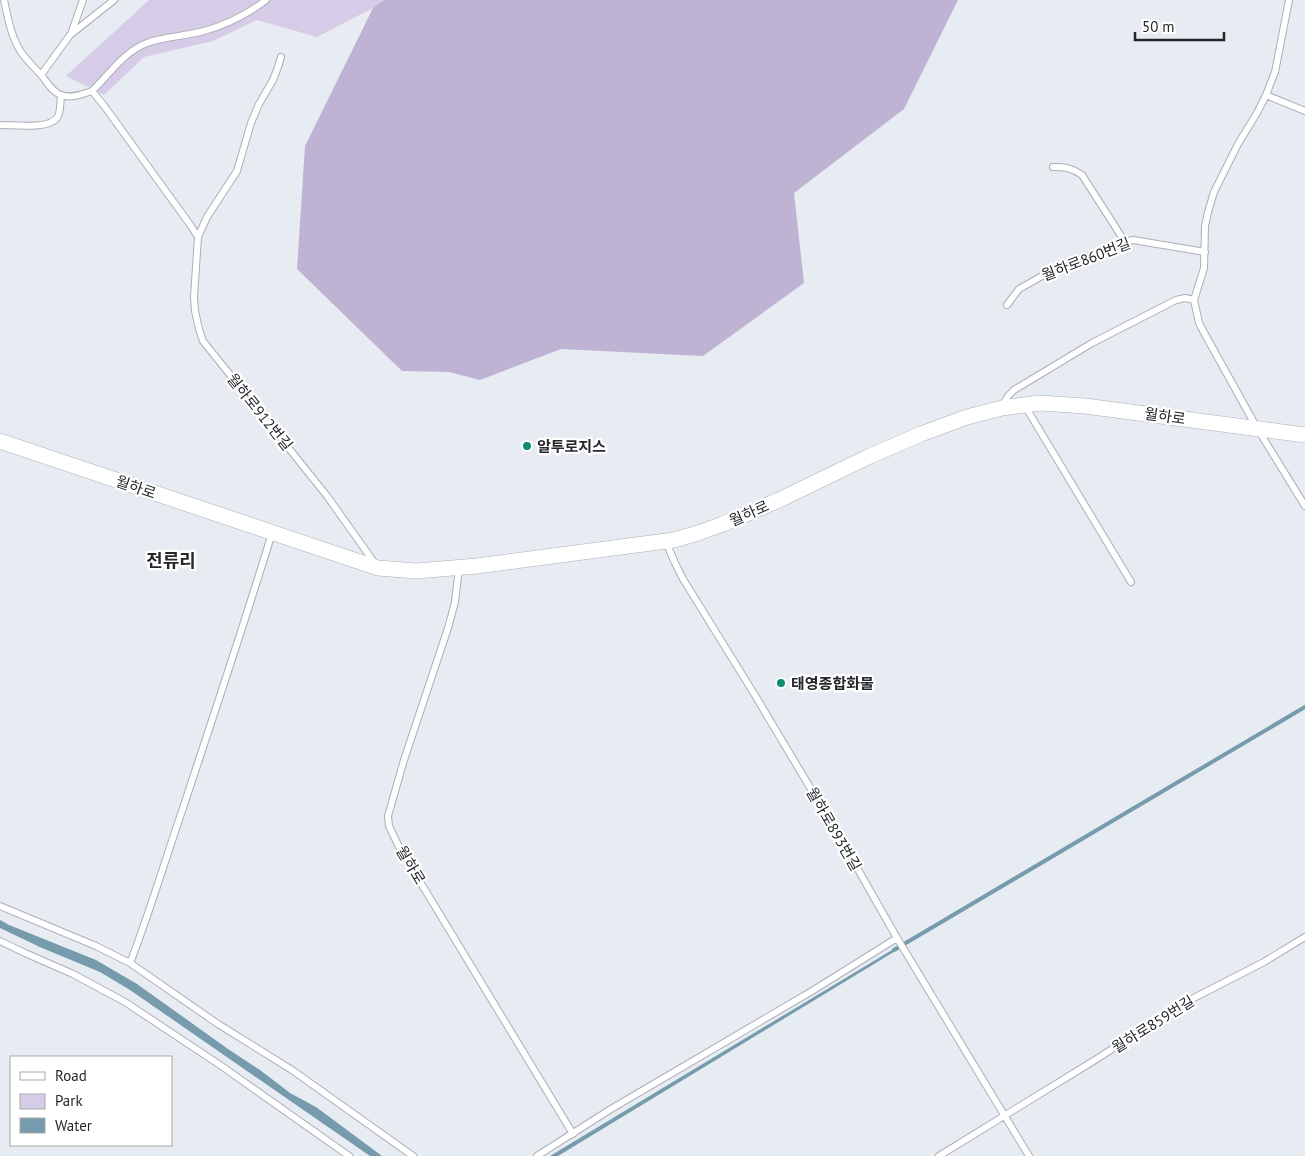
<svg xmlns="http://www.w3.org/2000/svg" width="1305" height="1156" viewBox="0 0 1305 1156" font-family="'PT Sans','Noto Sans KR',sans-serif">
<rect width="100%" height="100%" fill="#e7ebf2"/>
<path fill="#d6cce8" d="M149,0H384L373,8L317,37L257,20L213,41L144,57L104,95L66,76Z"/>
<path fill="#bfb3d4" d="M384,0H958L904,109L794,193L804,283L703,356L561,349L480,380L449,372L402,371L297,269L305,146L373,8Z"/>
<path fill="#769bac" d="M0,920L9,925L96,960L137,984L228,1049L260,1070L290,1093L316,1107L382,1156H370L130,990L100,972L42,948L0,928Z
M897,947V950L558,1156H550Z"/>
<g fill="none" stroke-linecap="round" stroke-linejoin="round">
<path stroke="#769bac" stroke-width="4" d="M894,950L1305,707"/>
<defs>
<path id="service" d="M4,0C8,18 11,37 21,52C27,61 35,68 42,76C47,82 52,92 61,95C70,99 83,94 92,91L105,107L191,226L198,237L194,297L195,311L199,329L203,341L327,496L376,565
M1289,0L1275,72L1266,95L1257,113L1238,144L1214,192L1208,212L1205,226L1204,268L1194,300L1199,323L1207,338L1257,428L1305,506
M71,34L83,0
M41,75L70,35L114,0
M92,91C109,75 123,52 147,43C163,37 186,36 204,31C226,25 248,14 266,0
M1266,95L1305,111
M0,125C14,125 52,130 58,116C61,110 60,102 61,96
M1053,167C1065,167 1072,168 1082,175L1125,242
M198,237L207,217L237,171L251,123L259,104L273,80L278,67L281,57
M1007,305L1019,289L1060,266L1082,258L1103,253L1125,242L1133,240L1205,252
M1002,406L1008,396L1014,390L1092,343L1176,300L1185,298L1194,300
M1025,406L1131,582
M666,542L675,563L683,579L753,692L839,836L897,938L1029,1156
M459,568L455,602L448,628L404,760L388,816L389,826L399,847L573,1134
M0,906L96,946L130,963L218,1024L292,1070L413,1156
M0,941L25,953L73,974L125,1002L220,1065L349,1156
M130,963C150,912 165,860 183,808C213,717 244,625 272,533
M537,1156L611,1109L812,991L897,938
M939,1156L1095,1060L1182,1004L1264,962L1305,937"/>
<path id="tertiary" d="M0,441L378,568L416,571L477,566L674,540L698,533L723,524L779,500L870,456L921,434L967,417L1002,408L1040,403L1085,406L1305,435"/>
</defs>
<use href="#service" stroke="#acafb6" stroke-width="8"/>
<use href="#tertiary" stroke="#acafb6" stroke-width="16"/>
<use href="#service" stroke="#fff" stroke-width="6"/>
<use href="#tertiary" stroke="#fff" stroke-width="15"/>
</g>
<g fill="#0c8b6f" stroke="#fff" stroke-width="2">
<circle cx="527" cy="446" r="5"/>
<circle cx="781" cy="683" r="5"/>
</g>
<g text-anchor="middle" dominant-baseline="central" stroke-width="4.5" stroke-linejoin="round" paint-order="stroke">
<g font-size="15" fill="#26272a" stroke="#fff">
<text transform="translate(1086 259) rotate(-21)">월하로860번길</text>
<text transform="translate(260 412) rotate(51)">월하로912번길</text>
<text transform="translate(1165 416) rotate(8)">월하로</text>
<text transform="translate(136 487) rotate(19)">월하로</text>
<text transform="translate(749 513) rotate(-24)">월하로</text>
<text transform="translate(834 829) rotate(60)">월하로893번길</text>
<text transform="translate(411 865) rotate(59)">월하로</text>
<text transform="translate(1153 1024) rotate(-32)">월하로859번길</text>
</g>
<g font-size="15" font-weight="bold" fill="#26272a" stroke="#fff" text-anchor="start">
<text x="537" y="446">알투로지스</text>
<text x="791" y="683">태영종합화물</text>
</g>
<g font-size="18" font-weight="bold" fill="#26272a" stroke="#fff">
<text x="171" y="560">전류리</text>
</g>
</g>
<rect x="10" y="1056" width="162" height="90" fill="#ffffff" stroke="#a8a9aa"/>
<rect x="20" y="1072" width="25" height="8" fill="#ffffff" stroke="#a8a9aa"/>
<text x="55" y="1081" font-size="15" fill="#26272a">Road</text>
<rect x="20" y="1094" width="25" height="15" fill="#d6cce8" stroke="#a8a9aa"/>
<text x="55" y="1106" font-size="15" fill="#26272a">Park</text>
<rect x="20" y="1118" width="25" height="15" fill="#769bac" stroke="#a8a9aa"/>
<text x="55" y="1131" font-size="15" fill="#26272a">Water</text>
<path d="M1135 32v8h89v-8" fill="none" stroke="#26272a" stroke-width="2.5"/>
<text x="1142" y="32" font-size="15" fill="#26272a" stroke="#ffffff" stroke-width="4" paint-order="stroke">50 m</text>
</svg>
